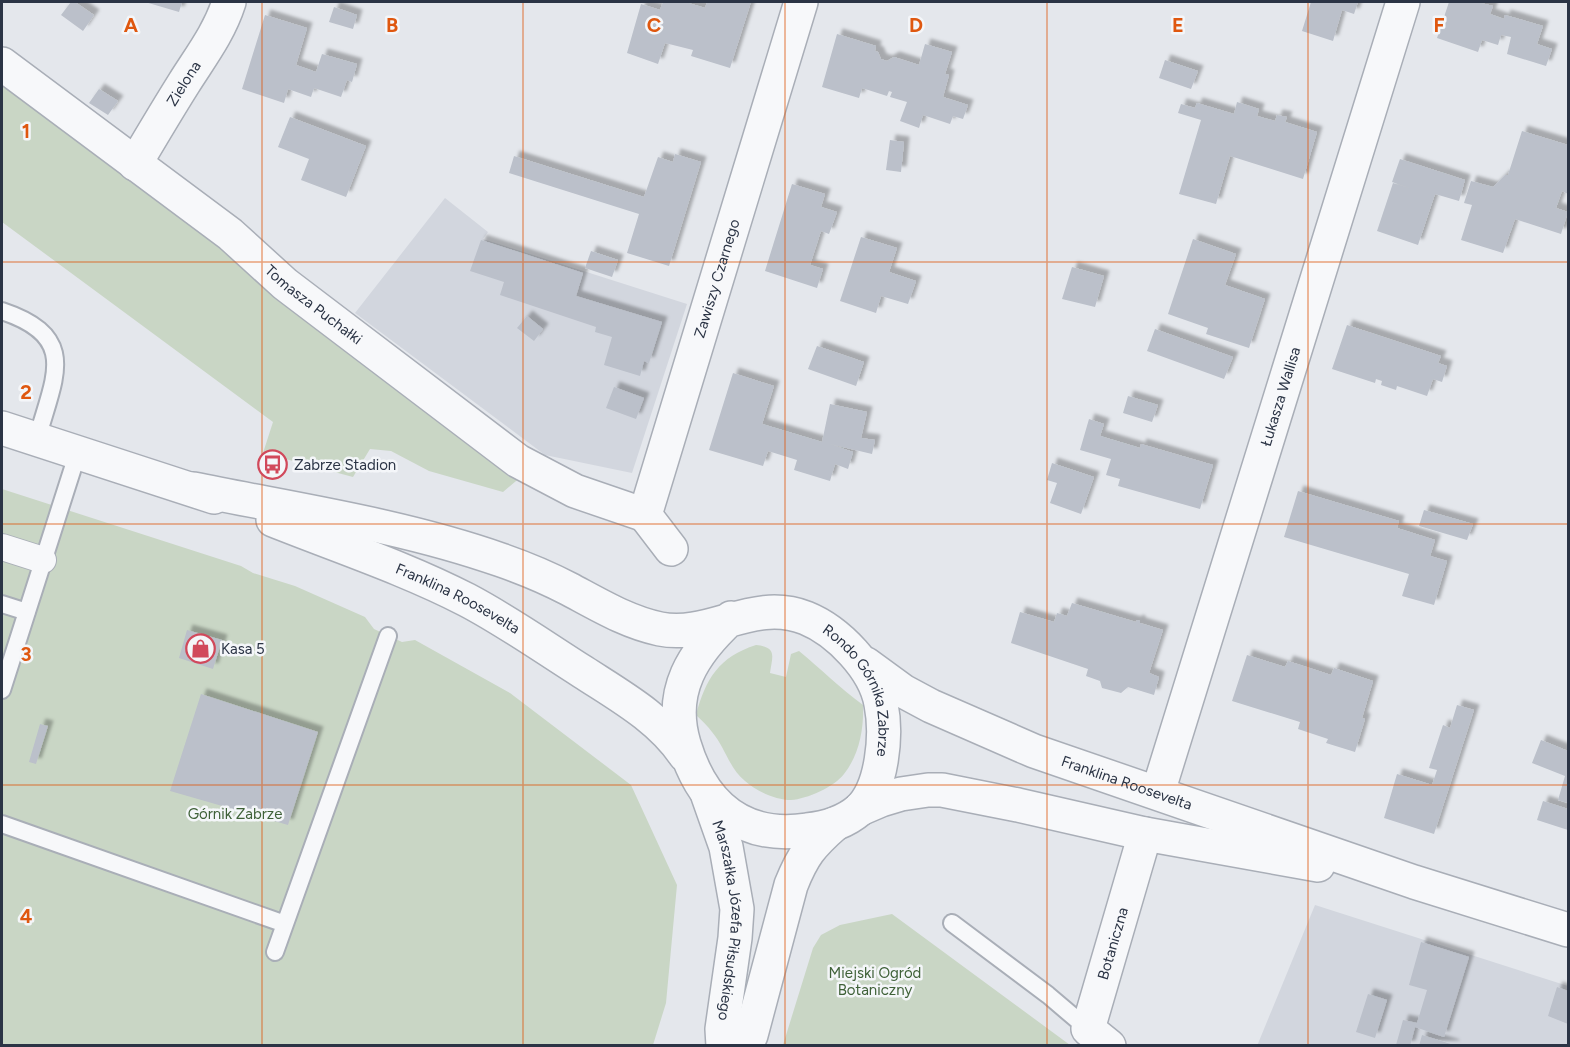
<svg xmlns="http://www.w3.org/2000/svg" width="1570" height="1047" viewBox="0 0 1570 1047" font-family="Figtree,sans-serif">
<defs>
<filter id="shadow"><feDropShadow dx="5.5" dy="-5.5" stdDeviation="1.5" flood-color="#0004"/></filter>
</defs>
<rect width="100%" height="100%" fill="#e4e7ec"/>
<path fill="#d2d6de" d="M445,198L488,232L483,239L687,304L632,473L545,455L355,313Z
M1315,905L1568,986V1045L1257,1046Z"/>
<path fill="#c9d6c5" d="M2,82L522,476L503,492L429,471L391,451L370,449L353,477L263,453L273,422L2,222Z
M2,489L241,566L253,573L295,586L365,617L374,629L402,642L415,640L510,693L631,785L677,885L666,1003L653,1045H2Z
M756,645C778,647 772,657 770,673L786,677L791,654L799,651C821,669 840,688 863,705C864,729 859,755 844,774C834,787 807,799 791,800C776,800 756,791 745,781C729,768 725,747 712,732C708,726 702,721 696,715C706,678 719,657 756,645Z
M892,914L1070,1045H783L813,948L821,935L840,925Z"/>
<path fill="#bbc0ca" filter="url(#shadow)" d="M71,2H75L94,15L83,31L61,15Z
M145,2H182L179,12Z
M663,2H685L705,8L707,2H751L730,68L691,56L693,50L665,43L658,64L627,53L641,4L660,10Z
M1311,2H1358L1354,14L1342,10L1333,41L1302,31Z
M1449,2H1477L1493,6L1490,14L1504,19L1505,15L1543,26L1537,44L1552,49L1546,66L1507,54L1511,37L1501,35L1498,45L1482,40L1478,52L1437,38Z
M334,7L357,15L353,29L329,22Z
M265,15L307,28L296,65L316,72L322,54L357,64L352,82L347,80L341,97L314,88L311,97L288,89L284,103L242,89Z
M837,34L876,46L875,51L878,52L881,59L887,61L894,57L919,65L925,44L952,52L945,74L949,75L943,97L968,105L963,119L953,116L950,124L923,115L919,128L900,121L907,102L890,97L892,92L889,91L887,96L862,88L859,98L822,87Z
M1165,60L1198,71L1191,89L1159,78Z
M99,89L118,101L108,115L89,103Z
M1237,102L1259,109L1257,116L1275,121L1277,115L1287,117L1285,122L1317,132L1303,179L1230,156L1216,204L1179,194L1201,120L1178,113L1181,104L1195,108L1197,103L1234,114Z
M290,117L366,146L346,197L301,180L309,159L278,147Z
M1522,131L1568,145V194L1562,191L1556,208L1568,212L1561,234L1515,219L1503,253L1461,240L1472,205L1464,203L1471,181L1493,187L1505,175H1508Z
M890,140L904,142L901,172L886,170Z
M675,154L701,162L669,266L627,253L639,214L509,173L514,156L644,197L658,157L673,162Z
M1400,159L1465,180L1459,201L1435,194L1418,245L1377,231L1393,183L1412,189L1392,182Z
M792,184L825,194L821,207L837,212L829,234L821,231L810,265L823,269L817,288L765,271Z
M861,237L897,248L889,272L916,281L908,304L881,296L876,313L840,301Z
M1193,239L1236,254L1225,285L1265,299L1249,348L1206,334L1208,328L1168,314Z
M481,240L583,273L576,296L662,322L649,363L644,361L640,376L604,365L612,337L595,332L596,327L500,295L504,282L470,271Z
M591,251L618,260L612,277L585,268Z
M1072,267L1104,276L1095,307L1062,299Z
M527,316L543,329L534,341L517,328Z
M1347,325L1441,356L1438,363L1447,366L1442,382L1433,379L1427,396L1397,386L1396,390L1381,385L1382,381L1376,379L1375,383L1332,369Z
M1155,329L1233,357L1224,379L1147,351Z
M817,346L864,362L856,386L808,369Z
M733,373L774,386L762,424L822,442L830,404L867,412L861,438L875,440L872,454L830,444L853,452L848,469L835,464L830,481L794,470L797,460L768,451L763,466L709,450Z
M614,387L644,398L636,419L606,408Z
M1128,396L1158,405L1152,422L1123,413Z
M1089,419L1104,424L1100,436L1140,448L1141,444L1213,465L1200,509L1118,486L1120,479L1106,475L1111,459L1080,450Z
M1052,463L1094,477L1081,514L1050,503L1057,483L1047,480Z
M1298,491L1399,521L1397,528L1435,540L1430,556L1447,561L1434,605L1402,596L1409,574L1284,537Z
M1424,510L1473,524L1467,540L1419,526Z
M1072,603L1136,622L1137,620L1140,621V623L1163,630L1149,673L1159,677L1154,695L1128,687L1121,693L1102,688L1100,681L1086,676L1088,669L1011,643L1020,612L1054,622L1057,613L1067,616Z
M187,630L222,640L213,669L179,658Z
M1247,655L1285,667L1288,661L1331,675L1334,668L1373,681L1362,718L1365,719L1355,752L1326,743L1328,739L1298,729L1300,722L1232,701Z
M201,694L318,732L288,825L170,791Z
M1457,705L1474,710L1434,834L1384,818L1397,774L1432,785L1437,770L1429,768L1443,725L1450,728Z
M40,724L48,726L36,764L29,762Z
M1541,740L1568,751V803L1558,800L1565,776L1532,763Z
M1543,801L1568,809V830L1537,820Z
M1421,942L1469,957L1444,1037L1415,1027L1410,1046H1399L1396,1045L1403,1020L1417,1023L1427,990L1409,985Z
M1557,987L1568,991V1024L1548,1016Z
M1368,994L1387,1000L1375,1038L1356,1032Z
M1422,1035L1454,1045V1046H1419Z"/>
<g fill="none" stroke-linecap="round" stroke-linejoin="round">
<defs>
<path id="service" d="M2,311C80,337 54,377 37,439
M2,604L27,612
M2,690L78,452
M2,824L285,924
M952,923L1048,995L1088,1029
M275,952L388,636"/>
<path id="pedestrian" d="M2,547L43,560"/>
<g id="minor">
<path id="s1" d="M2,64L230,234L285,284L518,461L575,491L645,515"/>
<path id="s2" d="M135,164C151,137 167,110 184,83C201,56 219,33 229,2"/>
<path id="s3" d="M671,549L645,515L801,2"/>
<path id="s4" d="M1158,792L1403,2"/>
<path id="s5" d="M1109,1046L1088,1029L1145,834"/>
</g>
<g id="tertiary">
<path d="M2,428L214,497"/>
<path id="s6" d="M193,489C296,510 401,525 501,560C524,568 548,578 569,589C599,605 627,622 660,629C711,639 753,597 806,618C838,631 875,669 881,704C887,734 883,788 859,810C845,822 825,828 807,830C741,840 702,804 684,744C668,691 693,653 731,618"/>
<path id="s7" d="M273,520C338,546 405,568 467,600C507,621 545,648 583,672C620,696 660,718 685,755"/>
<path id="s8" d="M866,664L903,691L931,706L1034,751L1414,882L1568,930"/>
<path id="s9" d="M708,796L726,847L737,909L735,938L722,1029L723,1046"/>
<path d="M860,809L881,800L901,794L928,790H942L1018,805L1145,834L1318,865"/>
<path d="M746,1046L751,1035L791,885C803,855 811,845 835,824"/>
</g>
</defs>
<use href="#service" stroke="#a9aeb7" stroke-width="20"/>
<use href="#pedestrian" stroke="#a9aeb7" stroke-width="28"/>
<use href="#minor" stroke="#a9aeb7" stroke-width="36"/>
<use href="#tertiary" stroke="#a9aeb7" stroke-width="36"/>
<use href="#service" stroke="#f7f8fa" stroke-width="16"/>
<use href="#pedestrian" stroke="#f7f8fa" stroke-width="26"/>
<use href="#minor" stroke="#f7f8fa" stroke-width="33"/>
<use href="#tertiary" stroke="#f7f8fa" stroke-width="33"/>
</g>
<path fill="none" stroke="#df570f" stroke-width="1.5" stroke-opacity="0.55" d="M262,2V1046M523,2V1046M785,2V1046M1047,2V1046M1308,2V1046M2,262H1568M2,524H1568M2,785H1568"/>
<defs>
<symbol id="bus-ring" viewBox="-11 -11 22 22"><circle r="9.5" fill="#f4f6f9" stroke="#d1495b" stroke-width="1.5"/><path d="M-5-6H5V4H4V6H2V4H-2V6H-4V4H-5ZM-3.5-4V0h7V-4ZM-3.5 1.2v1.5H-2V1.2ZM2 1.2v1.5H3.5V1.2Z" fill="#d1495b"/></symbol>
<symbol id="shop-ring" viewBox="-11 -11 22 22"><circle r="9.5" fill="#f4f6f9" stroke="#d1495b" stroke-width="1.5"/><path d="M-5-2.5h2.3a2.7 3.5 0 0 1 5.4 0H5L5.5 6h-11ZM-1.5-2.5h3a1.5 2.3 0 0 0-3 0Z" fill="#d1495b"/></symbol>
</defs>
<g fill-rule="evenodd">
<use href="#bus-ring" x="256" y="448" width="33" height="33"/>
<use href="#shop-ring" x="184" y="632" width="33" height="33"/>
</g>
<g text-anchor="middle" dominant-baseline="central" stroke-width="5" stroke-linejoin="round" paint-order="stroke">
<g font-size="15" fill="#2b3445" stroke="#f4f6f9">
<text stroke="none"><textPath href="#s2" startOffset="94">Zielona</textPath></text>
<text stroke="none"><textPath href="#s3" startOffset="290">Zawiszy Czarnego</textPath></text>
<text stroke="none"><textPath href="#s1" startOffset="394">Tomasza Puchałki</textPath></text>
<text stroke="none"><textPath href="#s4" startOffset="414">Łukasza Wallisa</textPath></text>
<text stroke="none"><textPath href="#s7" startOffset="201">Franklina Roosevelta</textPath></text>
<text stroke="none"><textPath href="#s6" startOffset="735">Rondo Górnika Zabrze</textPath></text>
<text stroke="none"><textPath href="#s8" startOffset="288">Franklina Roosevelta</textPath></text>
<text stroke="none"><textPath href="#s9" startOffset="128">Marszałka Józefa Piłsudskiego</textPath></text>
<text stroke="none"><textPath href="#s5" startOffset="116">Botaniczna</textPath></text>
</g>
<g font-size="15" fill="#2b3445" stroke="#f4f6f9" text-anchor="start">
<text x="294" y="465">Zabrze Stadion</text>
<text x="221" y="649">Kasa 5</text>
</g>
<g font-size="15" fill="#3f6138" stroke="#f4f6f9">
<text x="235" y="814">Górnik Zabrze</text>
<text x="875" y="973">Miejski Ogród<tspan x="875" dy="17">Botaniczny</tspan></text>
</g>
</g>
<g font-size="20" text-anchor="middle" font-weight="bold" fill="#df570f" stroke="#f4f6f9" stroke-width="5" stroke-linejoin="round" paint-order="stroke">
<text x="131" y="32">A</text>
<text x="392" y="32">B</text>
<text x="654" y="32">C</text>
<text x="916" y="32">D</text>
<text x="1178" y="32">E</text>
<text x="1439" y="32">F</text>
<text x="26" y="138">1</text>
<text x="26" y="399">2</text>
<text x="26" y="661">3</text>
<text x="26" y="923">4</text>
</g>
<rect width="1570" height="1047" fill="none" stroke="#2b3445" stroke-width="6"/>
</svg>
